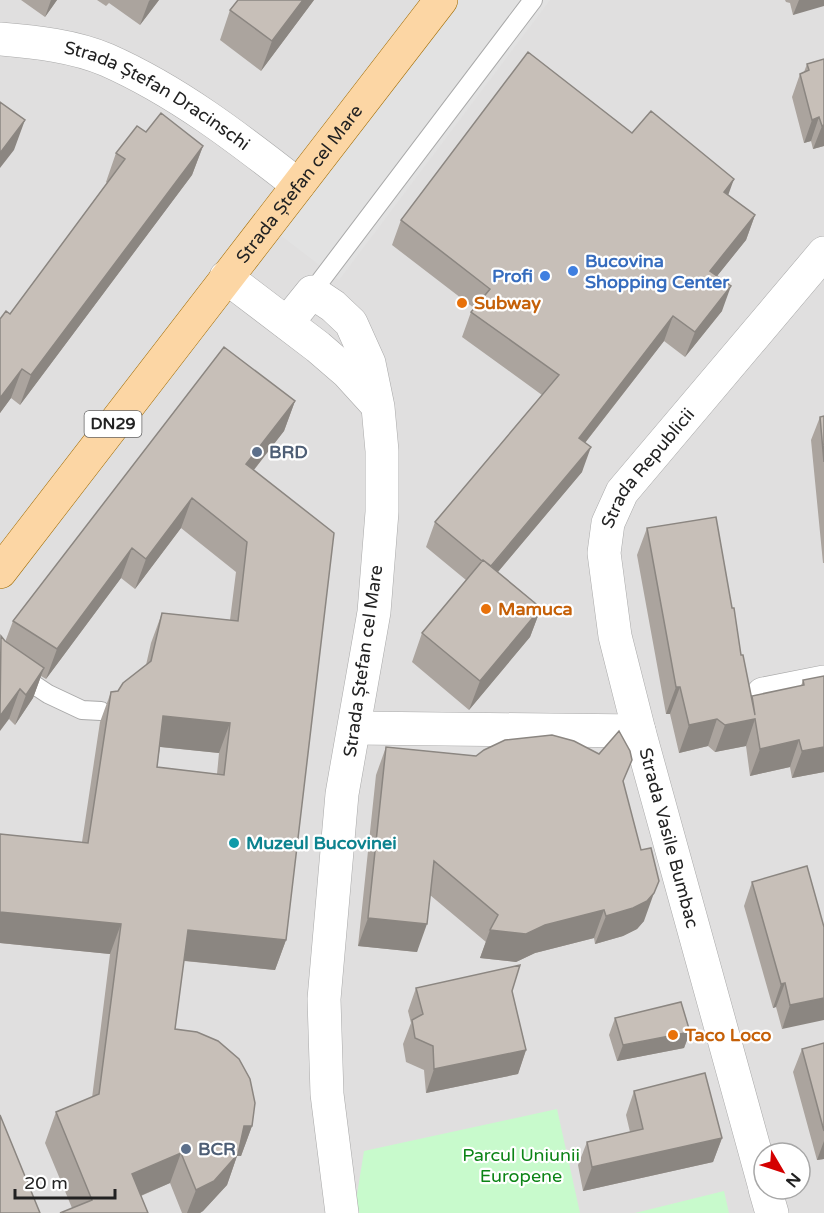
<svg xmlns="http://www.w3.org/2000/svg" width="824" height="1213" viewBox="0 0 824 1213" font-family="'Varela Round',sans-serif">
<rect width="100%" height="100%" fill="#f2efe9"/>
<path fill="#e0dfdf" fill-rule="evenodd" d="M0,0H824V1213H0ZM764,1153H800V1189H764Z"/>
<path fill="#c8facc" d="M557,1109L580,1213H354L364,1151Z
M724,1191L729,1213H635Z"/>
<path fill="#e2e2e2" d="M455,0H550L339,280L275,231Z"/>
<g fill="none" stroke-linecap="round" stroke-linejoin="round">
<defs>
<path id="service" d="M312,292L533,0
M0,662L48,694L82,710L101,711"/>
<g id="minor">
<path id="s1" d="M0,39C36,42 74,46 107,60C177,91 238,138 298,185"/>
<path d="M226,277L318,347L347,372L377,405"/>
<path d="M287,323L312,292L333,306L351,323L369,363L378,407L382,451V512L374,612L342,794L324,999L327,1094L342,1213"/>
<path d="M763,694L824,682"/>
<path d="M355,728L639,731"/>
<path id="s2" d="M764,1184L639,731L615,636L604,553L608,523L622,492L824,253"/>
<path d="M765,1189L772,1213"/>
</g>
<g id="primary">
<path id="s3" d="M0,572L441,0"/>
</g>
</defs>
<use href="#service" stroke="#a9a9a9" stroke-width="20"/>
<use href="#minor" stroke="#a9a9a9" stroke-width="34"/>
<use href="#primary" stroke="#a06b00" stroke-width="34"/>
<use href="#service" stroke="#fff" stroke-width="18"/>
<use href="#minor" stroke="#fff" stroke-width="33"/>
<use href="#primary" stroke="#fcd6a4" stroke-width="33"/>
</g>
<path fill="#aba49e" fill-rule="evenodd" d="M21,0H57L45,17Z
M97,0H159L140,25L109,3L106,6Z
M238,0H314L261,71L220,40L230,10Z
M785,0H824L793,15L790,3L786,2Z
M824,59V146L813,149L811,141L804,143L792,97L800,74L804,72L807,64Z
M146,132L203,146L192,175L20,405L11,398L0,413V319L10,314L107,183L106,182L116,153Z
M632,133L728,195L755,215L746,240L717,276L722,311L685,357L664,341L585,443L582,472L498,572L541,608L530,637L469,710L412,662L422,633L466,580L426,547L435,522L542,395L462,337L471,312L474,308L392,245L401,220Z
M295,401L284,431L254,470L286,940L275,970L184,961L175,1029L252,1126L241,1156H237L227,1185L203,1211L200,1213H182L170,1183L141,1196L72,1208L45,1143L56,1112L92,1098L110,954L0,943V834L82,842L100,722L111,692L118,691L146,665L151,643L162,613L230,620L236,572L181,528L135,589L121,578L46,679L41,676L33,698L15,725L9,719L5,642L13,621ZM160,747L219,753L217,774L157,767Z
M824,416V563H823L811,440L820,417Z
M647,528L732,608L741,655L751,698L801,686L803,680L824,772L792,778L790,767L750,776L746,746L715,752L708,746L679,753L670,714H666L637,555Z
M386,747L476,756L599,754L624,783L644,921L637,929L623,936L595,944L594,938L535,953L516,962L480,958L486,942L430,895L417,952L358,946L376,775Z
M752,882L824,927L782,1029L776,1007L773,1008L744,906Z
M416,988L512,991L526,1050L518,1074L426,1093L424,1070L406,1062L403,1044L411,1023L408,1011Z
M615,1018L690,1032L684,1048L617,1061L609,1035Z
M824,1043V1159L817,1160L793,1072L802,1049Z
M634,1091L722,1138L713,1162L583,1191L578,1165L587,1142L630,1132L626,1115Z"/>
<path fill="#8b8681" d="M51,0H57L45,17Z
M150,0H159L140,25L149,1Z
M303,0H314L261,71L272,41Z
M799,0H824V6L793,15Z
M819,117L811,141L804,143L812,120Z
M25,120L14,150L0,168V153Z
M824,125V146L813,149L822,126Z
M203,146L192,175L20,405L31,375Z
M734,179L725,204L724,192Z
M755,215L746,240L701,296L710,271Z
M731,286L722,311L685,357L695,332Z
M673,316L664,341L570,462L579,438Z
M22,369L11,398L0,413V398Z
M295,401L284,431L235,494L246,464Z
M591,447L582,472L481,592L490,568Z
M192,498L181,528L135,589L146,559Z
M132,548L121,578L46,679L57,649Z
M541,608L530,637L469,710L480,681Z
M44,668L33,698L15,725L26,695Z
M676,687H680L670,714H666Z
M20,689L9,719L0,731V716Z
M163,716L230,723L219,753L152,746Z
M717,719L708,746L679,753L689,725Z
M755,719L746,746L715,752L725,725Z
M799,740L790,767L750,776L760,749Z
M824,747V772L792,778L802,751Z
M654,893L644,921L637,929L623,936L595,944L606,916Z
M604,910L594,938L535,953L516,962L480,958L490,930Z
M0,912L121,924L110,954L0,943Z
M368,918L427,924L417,952L358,946Z
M188,930L286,940L275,970L177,960Z
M785,983L776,1007L773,1008L781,984Z
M824,998V1020L782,1029L790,1005Z
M690,1032L684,1048L617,1061L623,1045Z
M526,1050L518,1074L426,1093L434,1069Z
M244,1126H252L241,1156H237L227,1185L203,1211L200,1213H187L196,1190Z
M722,1138L713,1162L583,1191L592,1167Z
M824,1141V1159L817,1160Z
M181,1153L170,1183L121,1204L132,1174Z"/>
<path fill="#c7bfb8" stroke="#8b8681" stroke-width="1.5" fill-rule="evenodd" d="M238,0H303L272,41L230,10Z
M528,52L632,133L651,111L734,179L724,192L755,215L710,271L731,286L695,332L673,316L579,438L591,447L491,566L483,560L482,561L435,522L559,375L471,312L490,289L401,220Z
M824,59V125L822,126L819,117L812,120L800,74L809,70L807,64Z
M0,102L25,120L0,153Z
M161,113L203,146L31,375L22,369L0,398V319L6,311L10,314L125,159L116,153L137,126L146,132Z
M224,347L295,401L246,464L334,533L286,940L188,930L175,1029L197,1032L218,1041L239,1059L250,1079L255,1103L252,1126H244L238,1154L214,1181L196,1190L181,1153L132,1174L148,1213H60L92,1200L56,1112L99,1094L121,924L0,912V834L88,843L111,692L118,691L123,683L151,661L162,613L238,621L247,542L192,498L146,559L132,548L57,649L13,621ZM163,716L230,723L224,775L157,767Z
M824,416V462L820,417Z
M716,517L732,608H734L741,655H743L755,715L752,696L804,685L803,680L824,676V747L802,751L799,740L760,749L755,719L725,725L717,719L689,725L680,687H676L647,528Z
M483,560L541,608L480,681L422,633Z
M1,636L5,641L44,668L26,695L20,689L0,716Z
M619,731L630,751L632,760L623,781L641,850L651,848L659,881L654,893L647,901L633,908L606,916L604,910L545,925L526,934L490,930L498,915L434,861L427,924L368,918L386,747L476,756L484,750L505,740L552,735L574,741L599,754Z
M807,866L824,927V998L790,1005L785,983L781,984L752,882Z
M520,965L512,991L526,1050L434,1069L433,1046L415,1038L412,1020L423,1014L416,988Z
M681,1002L690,1032L623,1045L615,1018Z
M824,1043V1131L802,1049Z
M705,1073L722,1138L592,1167L587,1142L643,1129L634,1091Z
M0,1115L40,1213H0Z"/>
<g fill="#3f7fe0" stroke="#fff" stroke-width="2">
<circle cx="573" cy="271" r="6"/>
<circle cx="545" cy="276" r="6"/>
</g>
<g fill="#e8710a" stroke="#fff" stroke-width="2">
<circle cx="462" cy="303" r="6"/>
<circle cx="486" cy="609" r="6"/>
<circle cx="673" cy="1035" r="6"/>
</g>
<g fill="#5c6f8a" stroke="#fff" stroke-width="2">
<circle cx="257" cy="452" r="6"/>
<circle cx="186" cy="1149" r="6"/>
</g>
<circle fill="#0f9aa8" stroke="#fff" stroke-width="2" cx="234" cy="843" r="6"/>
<g text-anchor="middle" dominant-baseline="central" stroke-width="4.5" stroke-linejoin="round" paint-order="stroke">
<rect fill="#fff" stroke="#646464" stroke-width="1.5" x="84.5" y="411" width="57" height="26" rx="4.5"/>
<g font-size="16" font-weight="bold" fill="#222">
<text x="113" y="424">DN29</text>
</g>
<g font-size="18" fill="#222" stroke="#fff">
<text stroke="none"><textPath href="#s1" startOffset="170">Strada Ștefan Dracinschi</textPath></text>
<text stroke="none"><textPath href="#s3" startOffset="490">Strada Ștefan cel Mare</textPath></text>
<text stroke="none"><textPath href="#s2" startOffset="750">Strada Republicii</textPath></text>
<text transform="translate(363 661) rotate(-82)">Strada Ștefan cel Mare</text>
<text transform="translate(669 838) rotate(75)">Strada Vasile Bumbac</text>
</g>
<g font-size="18" font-weight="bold" fill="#366cbe" stroke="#fff" text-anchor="start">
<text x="585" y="261">Bucovina<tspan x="585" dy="21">Shopping Center</tspan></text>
<text x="533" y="276" text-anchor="end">Profi</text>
</g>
<g font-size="18" font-weight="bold" fill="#c56008" stroke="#fff" text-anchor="start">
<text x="474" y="303">Subway</text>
<text x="498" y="609">Mamuca</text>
<text x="685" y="1035">Taco Loco</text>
</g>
<g font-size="18" font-weight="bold" fill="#4e5e75" stroke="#fff" text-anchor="start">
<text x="269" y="452">BRD</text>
<text x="198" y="1149">BCR</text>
</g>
<g font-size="18" font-weight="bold" fill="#0d838f" stroke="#fff" text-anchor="start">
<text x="246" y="843">Muzeul Bucovinei</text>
</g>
<g font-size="18" fill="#0c8416" stroke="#fff">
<text x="521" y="1155">Parcul Uniunii<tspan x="521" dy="21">Europene</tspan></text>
</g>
</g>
<g transform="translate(782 1171) rotate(129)"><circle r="28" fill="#ffffff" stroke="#a7a7a7" stroke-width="1.5"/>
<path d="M0-4.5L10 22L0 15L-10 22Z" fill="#d40000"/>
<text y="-9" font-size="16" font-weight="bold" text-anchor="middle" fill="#222222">N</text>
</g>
<path d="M15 1189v9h100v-9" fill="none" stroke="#222222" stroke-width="3"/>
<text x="24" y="1189" font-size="18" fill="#222222" stroke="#ffffff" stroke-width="4.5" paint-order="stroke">20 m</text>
</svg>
